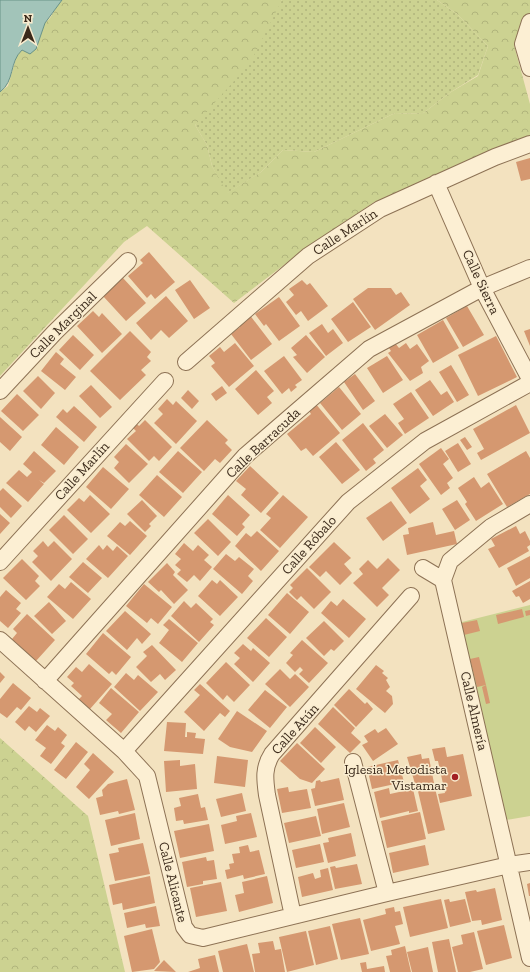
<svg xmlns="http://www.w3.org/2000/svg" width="530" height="972" viewBox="0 0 530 972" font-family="'Zilla Slab',serif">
<defs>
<pattern id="grass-dots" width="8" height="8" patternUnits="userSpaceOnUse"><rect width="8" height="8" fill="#ccd291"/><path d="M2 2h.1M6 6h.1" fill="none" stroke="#b0b47c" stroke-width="1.8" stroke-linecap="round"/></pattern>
<pattern id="forest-crowns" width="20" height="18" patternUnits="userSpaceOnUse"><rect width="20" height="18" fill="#ccd291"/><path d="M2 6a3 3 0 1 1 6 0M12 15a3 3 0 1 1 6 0" fill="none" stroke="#b0b47c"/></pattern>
</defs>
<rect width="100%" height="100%" fill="#f3e2bf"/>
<path fill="url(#grass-dots)" d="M282,0H437L457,14L488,46L478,75L451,92L422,114L395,113L314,152L283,150L261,172L226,194L212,166L207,145L195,125Z"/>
<path fill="url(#forest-crowns)" d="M61,0H282L250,63L195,125L207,145L212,166L227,193L261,172L283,150L314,152L395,113L422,114L451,92L478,76L488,46L457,14L437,0H530V16L524,18L514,45L530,104V137L373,203L305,249L234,303L147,226L124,242L0,376V92L8,86L17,55L22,50L28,52L36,49L45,23L50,18Z
M0,738L88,816L125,972H0Z"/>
<path fill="#ccd291" d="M530,605V816L506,820L458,623Z"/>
<path fill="#a2c4b9" stroke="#689388" d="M0,0H62L45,23L36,49L30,54L22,50C9,62 15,81 0,92Z"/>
<path fill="#d59870" d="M530,158V179L521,181L516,162Z
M149,252L175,282L155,299L151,294L147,298L128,276L143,263L140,260Z
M123,278L146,303L126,321L103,296Z
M190,280L210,308L194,319L175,290Z
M302,280L307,285L310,283L328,306L308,321L301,311L296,315L286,302L294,295L289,289Z
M368,288H391L396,295L401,292L410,305L375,330L353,299Z
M166,296L188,321L169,338L161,330L151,340L136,323Z
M279,297L300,326L279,341L266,324L264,326L255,314Z
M353,302L371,327L348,342L331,319Z
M467,306L484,335L463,347L446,318Z
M93,311L99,317L102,313L122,334L102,353L77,326Z
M249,314L272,344L251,360L231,334L240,327L237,323Z
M443,320L459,348L433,363L417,335Z
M322,324L328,333L333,329L343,343L326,356L309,333Z
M530,329V346L524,331Z
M130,331L151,352L147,357L151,361L141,370L146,375L120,400L90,371Z
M73,335L94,355L80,370L59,350Z
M306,335L325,357L307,373L293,357L297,355L291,348Z
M496,336L517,377L478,396L458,355Z
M235,343L254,366L229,387L211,366L215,363L209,356L220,347L224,352Z
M395,343L399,348L406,343L410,349L417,344L429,361L421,367L423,373L410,381L388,353L391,351L389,348Z
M56,352L64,359L60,364L76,377L65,390L41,371Z
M284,356L302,380L295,385L297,387L291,392L289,388L282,394L264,371Z
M387,356L403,380L383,393L367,368Z
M451,365L469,395L457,402L439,372Z
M256,370L274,391L267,397L272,403L258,415L235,389Z
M355,374L375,401L363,410L344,382Z
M38,376L55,393L41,409L23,391Z
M430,380L441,395L447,391L454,402L433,416L415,390Z
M91,385L112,407L100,418L79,396Z
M222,386L227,393L216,401L211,394Z
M339,387L361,414L342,430L320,403Z
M188,390L199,401L192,409L181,398Z
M411,392L429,418L405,434L398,423L404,419L393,404Z
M17,394L39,415L23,431L1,411Z
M167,399L173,405L176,401L197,421L176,444L154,423L163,414L158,409Z
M315,403L340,433L313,456L306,448L301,451L287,434L311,414L308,409Z
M516,405L530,433L481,460L477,453L484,449L473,429Z
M74,406L97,427L84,442L56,417L63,409L67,413Z
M385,414L403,435L387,448L369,426Z
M0,417L22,437L10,451L0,442Z
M145,420L172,447L159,461L154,456L149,461L127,439L136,431L133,428L137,424L139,426Z
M207,420L228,440L225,443L232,450L220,463L215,459L204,471L180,448Z
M363,423L384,450L373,459L376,463L366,471L342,440Z
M56,427L79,447L64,465L41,445Z
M465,437L472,447L467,450L460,440Z
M336,442L360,470L342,484L319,457Z
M458,443L471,464L458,472L445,451Z
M126,444L148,464L129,483L114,468L119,462L114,457Z
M441,448L449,459L443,464L453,478L447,483L450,488L441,495L419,464Z
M34,451L56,471L44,483L39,480L44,484L28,502L6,483L19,470L27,477L32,472L23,464Z
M178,451L202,472L183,493L159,472Z
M526,451L530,458V494L507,507L487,474Z
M250,466L279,493L261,513L241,495L246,489L236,481Z
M103,467L129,489L111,509L86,487Z
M418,468L427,480L420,486L430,499L410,514L391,488Z
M157,475L182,497L164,517L139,495Z
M474,477L481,488L489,482L503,504L476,521L465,504L467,502L458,488Z
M3,488L22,506L11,518L0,507V491Z
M90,495L110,514L91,533L67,510L79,498L84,502Z
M228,495L250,515L242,524L245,527L237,536L212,514Z
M283,495L308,517L280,548L260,530L271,518L266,514Z
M142,500L157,516L149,524L151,526L145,532L127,514Z
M457,500L470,520L455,530L442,509Z
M391,501L407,523L383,541L366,518Z
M0,514L10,523L0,534Z
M64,515L88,539L73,554L49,530Z
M208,519L231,542L218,556L194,533Z
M130,521L147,536L130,555L107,536L120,522L125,526Z
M433,522L436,535L454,531L457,544L407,555L403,535L409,534L408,528Z
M516,526L520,534L525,531L530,541V545L527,547L529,551L499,568L488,549L495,546L491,539Z
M257,531L279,551L261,571L235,546L246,533L251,537Z
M43,541L48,547L54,541L72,559L51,581L32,562L38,556L33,551Z
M334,542L351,558L344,564L352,573L340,585L326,571L320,577L309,567Z
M184,543L193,551L198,545L209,555L204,560L212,567L200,581L194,575L187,582L177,574L181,570L175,565L181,559L175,554Z
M99,545L103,550L107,545L113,551L117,546L128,556L108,578L86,559Z
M226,554L235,561L239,557L254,569L248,576L253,581L242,594L213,569Z
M530,556V578L516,586L507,568Z
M388,558L400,570L382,588L389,595L377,607L353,583L363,574L359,569L368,560L377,569Z
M22,559L39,576L35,581L40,586L26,600L3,578Z
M83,562L102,578L88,593L69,577Z
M167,563L175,572L173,575L188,590L174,604L161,590L159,592L148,582Z
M307,568L331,592L314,609L301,596L297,600L289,592L293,588L290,585Z
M212,580L217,584L220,580L238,597L220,616L198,596Z
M530,581V599L523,603L519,596L516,597L512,591Z
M71,582L91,599L73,619L47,597L59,584L65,589Z
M144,584L172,607L158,624L151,618L147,623L126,606Z
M6,590L21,603L16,609L21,613L8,628L0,621V597Z
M287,593L309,612L290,634L268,615Z
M343,599L366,619L349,638L321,613L331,601L337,606Z
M184,601L191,608L196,603L213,619L210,622L214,625L199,642L171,616Z
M49,602L66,621L52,634L34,616Z
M522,609L524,617L498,624L496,615Z
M530,610V615L526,616L525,611Z
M125,611L151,634L142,644L137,638L127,650L106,631Z
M27,614L55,640L36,661L12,639L17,633L13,629Z
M266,618L287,637L269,657L247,638Z
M169,619L198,643L182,662L159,643L169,630L163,625Z
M477,620L480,631L464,635L462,623Z
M324,621L344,641L334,651L331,649L324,656L306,638Z
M103,633L131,657L116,675L112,671L109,674L86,654Z
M302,640L328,663L309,683L299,674L303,670L300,667L295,672L286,663L293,655L290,653Z
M243,644L251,651L253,648L270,663L253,682L234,664L240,658L234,653Z
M152,645L176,670L165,680L160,674L151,682L136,667L147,656L143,652Z
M479,657L486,685L477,687L470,659Z
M226,662L250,685L234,702L227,695L223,700L206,683Z
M89,664L112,684L90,709L79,699L82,696L71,686L74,683L67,677L76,667L82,672Z
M376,665L384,671L382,673L388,678L386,680L390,687L386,691L392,696L393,704L385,713L356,689Z
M280,669L290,679L295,674L309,687L290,707L265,684Z
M0,672L5,677L0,683Z
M126,673L134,680L138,675L158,692L140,711L114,687Z
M13,683L31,698L21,710L17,707L7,718L0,713V699Z
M200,684L230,711L225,717L220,713L204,731L184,712L200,695L194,690Z
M486,685L490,703L486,704L482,687Z
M111,688L139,712L121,733L106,720L112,714L99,703Z
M349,689L365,704L367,702L373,709L356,727L334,705Z
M265,690L287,707L270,728L248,710Z
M29,706L37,712L40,708L50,716L36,732L29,726L25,731L15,722Z
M333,707L355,728L351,733L361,742L350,753L318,724Z
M237,711L267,731L252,752L230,747L218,739Z
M167,722L186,723L185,737H187V732L196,733L195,738L205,739L203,754L164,751Z
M47,725L55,731L58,727L67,735L61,743L65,746L51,764L40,756L46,748L35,740Z
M315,727L336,747L321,763L300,743Z
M386,728L398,744L373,761L362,745L368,742L364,736L375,729L378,733Z
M76,742L88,752L66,779L54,770Z
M297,743L325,769L312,783L300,779L280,761Z
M445,747L447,757L463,754L472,796L440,803L438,794L445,793L438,761H435L432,749Z
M93,753L114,772L89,799L76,787L90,770L84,764Z
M421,754L422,759L429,758L434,783L416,787L407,757Z
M217,756L248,760L245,787L214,783Z
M180,760V766L195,764L197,789L166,792L164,761Z
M398,760L404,782L372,789L367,767Z
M339,778L344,800L315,806L311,789L315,788L316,781L320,780L321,782Z
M127,779L135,810L119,814L118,811L100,815L96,798L103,796L102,790L108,784Z
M434,784L445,830L428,834L417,787Z
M288,787L289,792L307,789L311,808L282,813L277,789Z
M389,788L390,794L413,789L418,811L409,813V811L380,818L374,792Z
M242,793L246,811L221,817L216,799Z
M198,794L201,808L205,807L208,820L184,824L183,820L176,821L174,808L181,806L179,798Z
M344,803L350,827L322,834L317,809Z
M420,812L426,839L387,848L381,821Z
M135,813L140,839L111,846L105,820Z
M251,813L257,837L225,844L221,825L237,821L236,816Z
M316,816L321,836L289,843L284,823Z
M209,824L214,851L180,858L174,831Z
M351,833L356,856L328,863L323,843L329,842L328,838Z
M143,843L150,874L115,881L109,854L119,852L118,848Z
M320,844L324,862L296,868L292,850Z
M248,845L250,852L259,850L265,874L244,879L243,875L227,879L225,870L230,869L229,864L234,863L232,854L240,853L239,847Z
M425,845L429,865L393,873L389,853Z
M206,857L207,861L214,860L217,879L203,881V884L187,887L182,862Z
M357,864L362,884L335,889L330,867L335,866L336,868Z
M328,868L333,890L302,897L298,877L313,873L315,879L321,877L320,870Z
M150,876L155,903L123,910L122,903L113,905L109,885Z
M267,876L273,903L239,912L235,895L244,893L242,882Z
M221,882L227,911L196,917L190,888Z
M530,883V896H529L527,884Z
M495,888L502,920L482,925L481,920L472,921L465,892L476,890L477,892Z
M441,899L448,928L410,937L403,907Z
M449,899L450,902L465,899L471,922L450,927L444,900Z
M156,906L160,926L146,928L145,924L127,928L124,913Z
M394,907L395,912L400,911L403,924L395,926L400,944L371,951L363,920L386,914L385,909Z
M360,918L369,954L341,960L332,924Z
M504,925L512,958L486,965L477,931Z
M330,926L338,959L316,965L308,931Z
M152,929L160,962L154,969L132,972L124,936Z
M306,931L314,965L287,972L279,937Z
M474,932L483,969L470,972H458L452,947L463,944L461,935Z
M449,939L456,972H438L432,942Z
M273,941L275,950L281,949L285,972H255L252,954L260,953L258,943Z
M247,944L254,972H223L218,951Z
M405,946L411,972H390L386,956L392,955L391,950Z
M428,947L433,972H412L407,952Z
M215,955L219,972H188L200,968L198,959Z
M164,960L176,972L154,971Z
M366,962L367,969L384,966L385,972H362L360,963Z"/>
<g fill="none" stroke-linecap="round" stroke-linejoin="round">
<defs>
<path id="minor" d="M530,22L523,44L530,68
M436,183L482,288L530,379
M186,362L308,256L380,209L495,157L530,144
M0,391L55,332L128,261
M530,504L491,527L450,561L443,580L530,958
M0,562L165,381
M423,568L443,580
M0,640L124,751L147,776L184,927L190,935L203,938L387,893L509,865L530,862
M45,681L245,456L369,349L482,288L530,268
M124,751L348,502L425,441L530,383
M353,762L387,893
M293,916L267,795C265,780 263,768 272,754L411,596"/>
</defs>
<use href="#minor" stroke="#8d7255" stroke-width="18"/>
<use href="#minor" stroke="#fcefd3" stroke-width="16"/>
</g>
<circle fill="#a31e22" stroke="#f9eccf" stroke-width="1.5" cx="455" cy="777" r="4"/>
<g text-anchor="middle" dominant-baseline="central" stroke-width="3" stroke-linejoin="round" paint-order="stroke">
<g font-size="14" fill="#3b2a1b" stroke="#f9eccf">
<text transform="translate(345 232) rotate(-33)">Calle Marlín</text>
<text transform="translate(481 282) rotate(65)">Calle Sierra</text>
<text transform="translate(63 325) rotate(-45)">Calle Marginal</text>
<text transform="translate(263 443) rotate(-43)">Calle Barracuda</text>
<text transform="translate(82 471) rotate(-48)">Calle Marlín</text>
<text transform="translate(309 545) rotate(-48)">Calle Róbalo</text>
<text transform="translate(474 711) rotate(77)">Calle Almería</text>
<text transform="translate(295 729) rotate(-48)">Calle Atún</text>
<text transform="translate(173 882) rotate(76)">Calle Alicante</text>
</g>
<g font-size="14" fill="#3b2a1b" stroke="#f9eccf" text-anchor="end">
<text x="447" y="769">Iglesia Metodista<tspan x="447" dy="16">Vistamar</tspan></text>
</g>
</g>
<g transform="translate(28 28)" stroke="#f9eccf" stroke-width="3" paint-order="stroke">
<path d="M0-3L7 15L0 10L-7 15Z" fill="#3b2a1b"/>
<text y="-6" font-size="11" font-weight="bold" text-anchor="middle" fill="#3b2a1b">N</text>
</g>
</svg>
